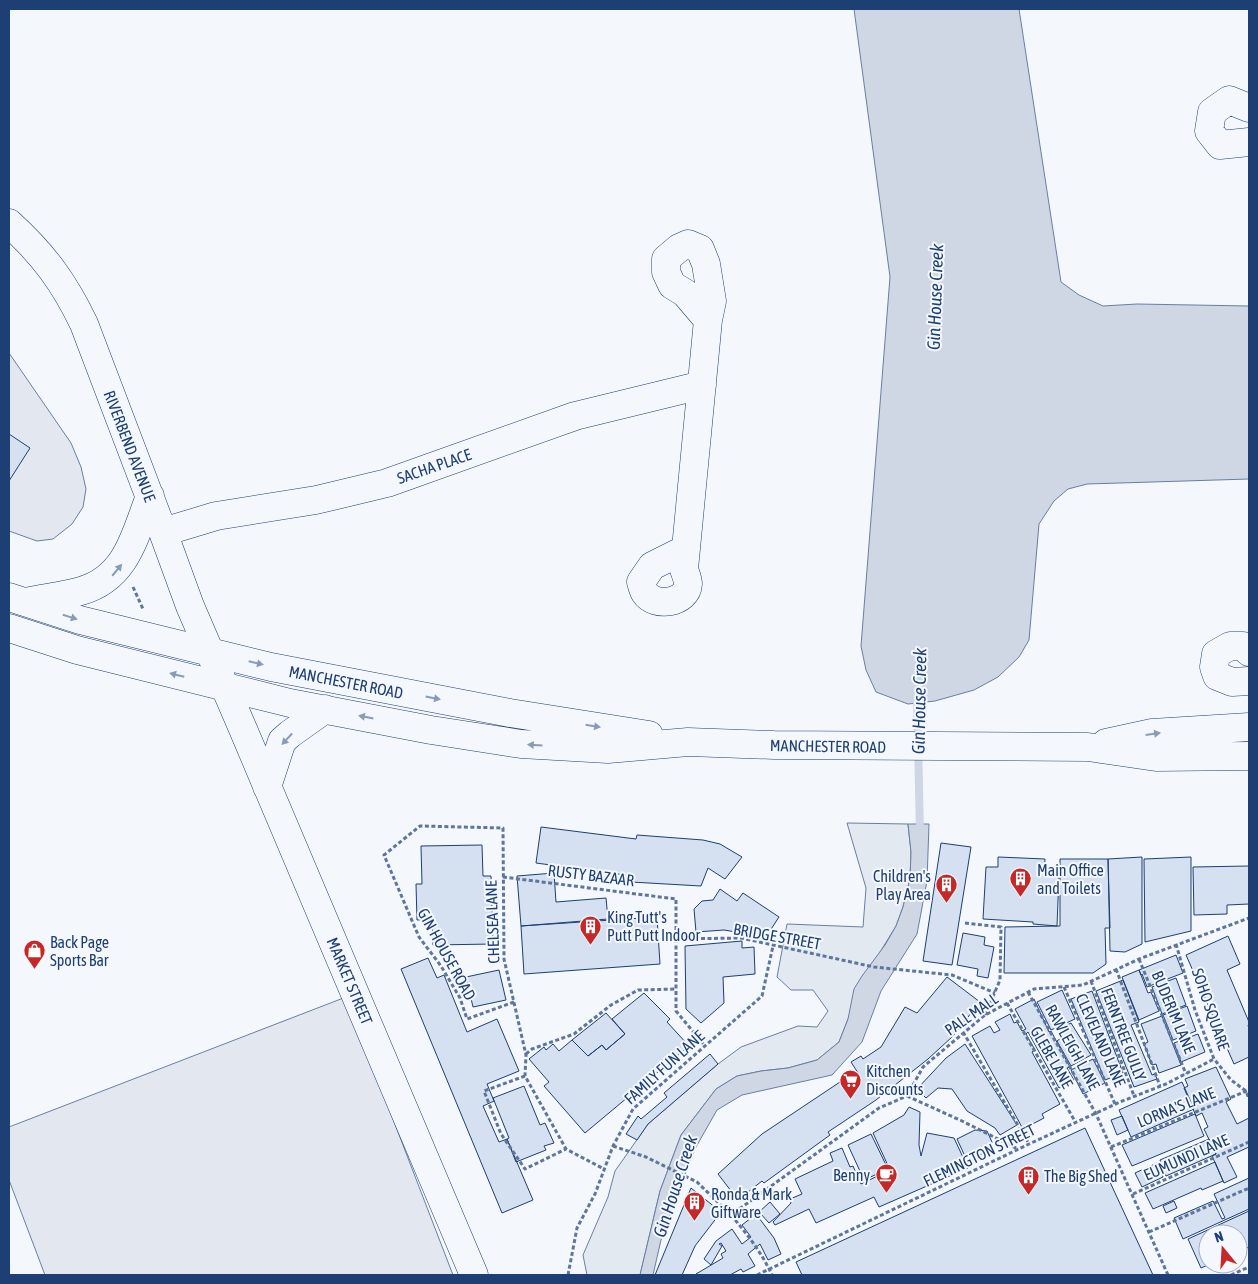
<svg xmlns="http://www.w3.org/2000/svg" width="1258" height="1284" viewBox="0 0 1258 1284" font-family="'Asap Condensed',sans-serif">
<rect width="100%" height="100%" fill="#f4f7fb"/>
<path fill="#e3e9f0" stroke="#687fa3" d="M847,823L908,824L911,852L910,879L903,907L896,926L877,957L848,1019L839,1042L817,1060L788,1068L761,1071L737,1076L716,1089L681,1135L660,1191L640,1275H587L583,1255L608,1197L615,1171L648,1124L718,1064L741,1047L798,1026L817,1027L828,1011L813,990H791L777,977L787,924L863,927L866,888Z"/>
<path fill="#e3e8f0" stroke="#687fa3" d="M9,353L71,443L81,467L86,489L83,507L72,524L53,539L37,541L9,531Z
M346,997L453,1275H45L9,1180V1127Z"/>
<path fill="#cfd7e4" stroke="#687fa3" d="M854,9H1019L1061,282L1079,295L1103,306L1137,304L1249,306V479L1087,484L1068,489L1054,501L1039,524L1029,640L1019,657L998,677L974,690L935,701L908,704L876,692L866,670L861,646L890,277Z
M908,824H929L927,881L917,934L881,991L862,1042L832,1075L742,1095L717,1110L696,1147L679,1189L661,1240L653,1275H640L660,1191L681,1135L716,1089L737,1076L761,1071L788,1068L817,1060L839,1042L848,1019L854,989L862,976L885,945L896,926L903,907L910,879L911,852Z"/>
<g fill="none" stroke-linecap="round" stroke-linejoin="round">
<path stroke="#cfd7e4" stroke-width="8" d="M917,695L920,833"/>
</g>
<path fill="#d5e0f0" stroke="#1d3f73" d="M9,434L30,448L9,481Z
M541,827L636,839L637,835L703,840L720,844L742,857L725,879L708,868L701,886L631,882L632,876L536,863Z
M941,843L971,847L952,965L923,961Z
M482,845L483,876H491L493,944L433,945L432,919L417,920L416,884H422L421,846Z
M998,857L1045,859L1044,875L1059,876L1057,926L1033,924V922L983,919L986,867H998Z
M1142,857V944L1125,952L1110,951L1108,859Z
M1191,857V931L1145,942L1144,859Z
M1060,859H1108L1110,928H1105L1106,964L1093,973H1004L1005,927L1060,926Z
M1249,866V904L1227,905V914L1194,915L1193,867Z
M554,873L556,902L606,898L608,919L521,926L517,876Z
M720,889L737,901L743,893L779,917L766,937L724,930L696,932L694,909L702,901L713,900Z
M657,917L660,964L524,974L521,926Z
M963,933L985,937L984,945L994,947L988,978L977,976L978,969L957,965Z
M1228,936L1240,964L1227,970L1249,1022V1025H1248L1249,1029V1057L1234,1064L1186,955Z
M742,941V948L754,947L755,974L723,977L724,1003L701,1023L686,1009L685,946Z
M1176,955L1183,973L1147,987L1142,974L1141,975L1139,970Z
M428,958L437,978L444,975L467,1032L497,1019L519,1071L487,1084L494,1101L483,1106L499,1142L507,1139L533,1200L502,1213L401,969Z
M499,970L506,1000L473,1007L466,977Z
M1139,970L1148,993L1151,992L1159,1011L1139,1020L1122,977Z
M947,977L980,1002L952,1037L928,1059L876,1100L828,1132L830,1135L764,1183L762,1181L738,1200L718,1174L762,1134L846,1078L849,1080L858,1073L851,1062L861,1056L863,1059L881,1047L905,1007L917,1013Z
M1176,978L1186,1005L1162,1014L1152,987Z
M1123,980L1139,1022L1131,1025L1152,1075L1155,1074L1157,1079L1134,1087L1096,991Z
M1062,990L1075,1019L1051,1030L1037,1002Z
M1092,991L1123,1073L1105,1080L1071,999Z
M644,993L670,1019L667,1022L689,1046L585,1133L544,1086L549,1082L529,1059L544,1047L546,1050L553,1044L559,1051L572,1040L588,1056L602,1045L606,1050L625,1034L612,1019Z
M1034,999L1049,1032L1051,1031L1070,1067L1067,1068L1074,1080L1059,1088L1028,1032L1026,1034L1035,1050L1032,1052L1060,1104L1042,1114L1044,1118L1023,1129L972,1036L990,1026L994,1033L1000,1030L995,1022L1010,1014L1014,1023L1017,1022L1022,1031L1026,1029L1015,1009Z
M1187,1006L1196,1031L1173,1040L1163,1015Z
M606,1013L625,1034L606,1050L602,1045L588,1056L572,1040Z
M1162,1016L1181,1065L1159,1073L1156,1064L1152,1065L1144,1044L1148,1042L1141,1024Z
M1071,1023L1091,1055L1071,1066L1057,1041L1061,1038L1057,1030Z
M1198,1034L1205,1052L1181,1062L1174,1043Z
M965,1044L1017,1125L1000,1135L995,1128L967,1111L952,1089L938,1088L926,1098L917,1089L946,1058Z
M710,1054L718,1064L648,1124L637,1140L626,1134L638,1116L641,1119L667,1097L664,1093Z
M1093,1059L1105,1083L1083,1094L1071,1070Z
M1216,1067L1231,1099L1226,1102L1237,1124L1249,1118V1147L1227,1157L1237,1177L1224,1183L1212,1156L1216,1154L1204,1129L1208,1127L1202,1113L1196,1116L1184,1088L1188,1086L1185,1079Z
M1182,1082L1194,1109L1131,1137L1119,1110Z
M524,1086L540,1125L545,1123L554,1143L544,1146L546,1150L516,1162L507,1139L509,1138L493,1098Z
M909,1107L920,1112L919,1145L921,1156L927,1133L954,1138L968,1168L879,1207L874,1197L816,1223L809,1209L775,1225L773,1222L791,1203L790,1199L802,1194L795,1179L833,1161L830,1153L842,1148L850,1167L853,1166L861,1184L890,1170L873,1133L904,1115Z
M1195,1114L1204,1136L1132,1166L1122,1145Z
M1122,1116L1128,1130L1117,1135L1111,1120Z
M1085,1128L1153,1275H802L796,1262Z
M975,1130L987,1131L992,1142L989,1150L978,1156L979,1159L969,1165L957,1139Z
M871,1134L888,1169L864,1180L848,1145Z
M1209,1139L1216,1154L1166,1176L1160,1160Z
M1215,1162L1223,1181L1202,1190L1201,1188L1153,1209L1145,1193Z
M1157,1163L1163,1177L1142,1187L1135,1173Z
M1249,1178V1209L1183,1239L1174,1218L1213,1201L1222,1219L1225,1218L1214,1194Z
M691,1188L721,1212L695,1246L682,1275H655Z
M1174,1201L1177,1208L1166,1213L1163,1206Z
M770,1202L780,1214L769,1223L759,1212Z
M1249,1211V1247L1238,1252V1234H1208V1264H1210L1201,1268L1188,1239Z
M756,1214L774,1238L781,1254L768,1260L760,1244L748,1254L755,1266L743,1272L741,1269L730,1275H697L696,1274L723,1258L721,1254L726,1251L721,1243L719,1244L722,1246L711,1265L704,1259L716,1241L732,1229L742,1244L751,1237L742,1225Z"/>
<g fill="none" stroke-linecap="round" stroke-linejoin="round">
<defs>
<path id="minor" d="M1249,108L1229,100L1212,112L1209,131L1220,145L1249,142
M9,223C43,254 64,282 84,324L163,532L190,606L243,729L474,1275
M688,244L700,249L706,264L712,301L708,320L685,293L672,285L666,272V259L679,248Z
M163,532L216,516L316,500L387,483L575,416L702,385
M686,549L652,566L641,582C642,585 643,590 645,593C655,608 687,603 688,584C688,579 685,573 684,569L708,320
M9,597L80,620L271,667L510,713L649,735
M25,602C43,598 63,596 81,591C127,578 135,535 150,496
M9,628L77,650L290,703L431,730L521,744L608,749L688,742L774,745L1088,747L1156,757L1249,756
M1249,652L1243,646H1230L1216,654L1214,667L1217,676L1232,682L1249,681
M1106,743L1152,733L1249,727
M267,787L282,741L290,734L325,709"/>
</defs>
<use href="#minor" stroke="#1d3f73" stroke-width="29"/>
<path stroke="#5e769c" stroke-width="3" stroke-dasharray="4 2.5" stroke-linecap="butt" d="M133,587L143,609
M503,877L676,899V1011L705,1046
M965,923L1001,927L1000,980L985,1015
M675,939L741,938L874,967L952,975L995,993
M1176,944L1195,1010L1214,1059L1231,1080L1246,1091L1249,1099
M1139,959L1186,1074
M1116,969L1160,1086
M1091,981L1134,1096
M1064,987L1115,1104
M1028,992L1096,1114L1168,1275
M514,1002L467,1019L460,998L441,966L419,937L384,855L420,826L503,828L504,959L526,1055L525,1076L566,1149L604,1169
M1007,1003L1076,1123
M963,1032L1029,1144
M526,1054L532,1049L574,1034L611,1005L638,990L676,989
M525,1076L484,1091L501,1134L525,1169L566,1149
M907,1096L962,1121L1018,1149
M613,1146L646,1157L697,1182L731,1215L879,1108L907,1096L923,1067L985,1015L1034,989L1083,985L1139,959L1249,918
M1111,1147L1249,1090
M1133,1194L1249,1142
M731,1215C747,1234 762,1253 772,1275
M1149,1232L1249,1188
M568,1275L577,1228L595,1194L613,1146L633,1109L762,996L773,946
M757,1275L1029,1144L1120,1102L1166,1084L1214,1059
M1231,1275L1249,1267"/>
<use href="#minor" stroke="#f4f7fb" stroke-width="28"/>
</g>
<defs><path id="oneway-solid" d="M-6-.8H1V-3.2L6.5 0L1 3.2V.8H-6Z" transform="scale(1.25)"/></defs>
<g fill="#889bb7">
<use href="#oneway-solid" transform="translate(117 570) rotate(-50)"/>
<use href="#oneway-solid" transform="translate(70 617) rotate(17)"/>
<use href="#oneway-solid" transform="translate(256 663) rotate(13)"/>
<use href="#oneway-solid" transform="translate(177 675) rotate(-166)"/>
<use href="#oneway-solid" transform="translate(433 698) rotate(11)"/>
<use href="#oneway-solid" transform="translate(366 717) rotate(-169)"/>
<use href="#oneway-solid" transform="translate(593 726) rotate(9)"/>
<use href="#oneway-solid" transform="translate(1153 734) rotate(-8)"/>
<use href="#oneway-solid" transform="translate(287 739) rotate(133)"/>
<use href="#oneway-solid" transform="translate(535 745) rotate(-176)"/>
</g>
<defs>
<symbol id="building-pin" viewBox="-11 -11 22 30"><path d="M0 17L-7.5 6A9.5 9.5 0 1 1 7.5 6Z" fill="#c62828" stroke="#f4f7fb"/><path d="M-4-6H4V6H1V3H-1V6H-4ZM-2.5-4.3h1.7v1.8h-1.7ZM.8-4.3h1.7v1.8H.8ZM-2.5-1h1.7V.8h-1.7ZM.8-1h1.7V.8H.8Z" fill="#fff"/></symbol>
<symbol id="shop-pin" viewBox="-11 -11 22 30"><path d="M0 17L-7.5 6A9.5 9.5 0 1 1 7.5 6Z" fill="#c62828" stroke="#f4f7fb"/><path d="M-5-2.5h2.3a2.7 3.5 0 0 1 5.4 0H5L5.5 6h-11ZM-1.5-2.5h3a1.5 2.3 0 0 0-3 0Z" fill="#fff"/></symbol>
<symbol id="supermarket-pin" viewBox="-11 -11 22 30"><path d="M0 17L-7.5 6A9.5 9.5 0 1 1 7.5 6Z" fill="#c62828" stroke="#f4f7fb"/><path d="M-6-5.5h2.5l.6 2H6L4.5 2H-2.5L-4.4-4H-6ZM-1.5 3.2a1.3 1.3 0 1 0 .1 0ZM3 3.2a1.3 1.3 0 1 0 .1 0Z" fill="#fff"/></symbol>
<symbol id="cafe-pin" viewBox="-11 -11 22 30"><path d="M0 17L-7.5 6A9.5 9.5 0 1 1 7.5 6Z" fill="#c62828" stroke="#f4f7fb"/><path d="M-5.5-4.5H6V0H3Q3 3.5 0 3.5H-2.5Q-5.5 3.5-5.5 0ZM3-3.2v2h1.7v-2ZM-6 4.5H4V6H-6Z" fill="#fff"/></symbol>
</defs>
<g fill-rule="evenodd">
<use href="#building-pin" x="1008" y="866" width="25" height="34"/>
<use href="#building-pin" x="934" y="872" width="25" height="34"/>
<use href="#building-pin" x="578" y="914" width="25" height="34"/>
<use href="#shop-pin" x="22" y="938" width="25" height="34"/>
<use href="#supermarket-pin" x="838" y="1068" width="25" height="34"/>
<use href="#cafe-pin" x="874" y="1162" width="25" height="34"/>
<use href="#building-pin" x="1016" y="1164" width="25" height="34"/>
<use href="#building-pin" x="682" y="1190" width="25" height="34"/>
</g>
<g text-anchor="middle" dominant-baseline="central" stroke-width="4" stroke-linejoin="round" paint-order="stroke">
<g font-size="16" fill="#1d3f73" stroke="#f4f7fb">
<text transform="translate(130 446) rotate(69)">RIVERBEND AVENUE</text>
<text transform="translate(434 466) rotate(-19)">SACHA PLACE</text>
<text transform="translate(346 682) rotate(11)">MANCHESTER ROAD</text>
<text transform="translate(828 746) rotate(1)">MANCHESTER ROAD</text>
<text transform="translate(591 875) rotate(7)">RUSTY BAZAAR</text>
<text transform="translate(492 922) rotate(-92)">CHELSEA LANE</text>
<text transform="translate(777 936) rotate(10)">BRIDGE STREET</text>
<text transform="translate(447 954) rotate(61)">GIN HOUSE ROAD</text>
<text transform="translate(350 981) rotate(67)">MARKET STREET</text>
<text transform="translate(1211 1009) rotate(71)">SOHO SQUARE</text>
<text transform="translate(1174 1012) rotate(67)">BUDERIM LANE</text>
<text transform="translate(971 1014) rotate(-35)">PALL MALL</text>
<text transform="translate(1124 1034) rotate(69)">FERNTREE GULLY</text>
<text transform="translate(1101 1040) rotate(66)">CLEVELAND LANE</text>
<text transform="translate(1073 1047) rotate(61)">RAWLEIGH LANE</text>
<text transform="translate(1052 1057) rotate(60)">GLEBE LANE</text>
<text transform="translate(664 1067) rotate(-42)">FAMILY FUN LANE</text>
<text transform="translate(1176 1107) rotate(-22)">LORNA'S LANE</text>
<text transform="translate(979 1155) rotate(-26)">FLEMINGTON STREET</text>
<text transform="translate(1186 1157) rotate(-24)">EUMUNDI LANE</text>
</g>
<g font-size="16" fill="#1d3f73" stroke="#f4f7fb" text-anchor="start">
<text x="1037" y="870">Main Office<tspan x="1037" dy="18">and Toilets</tspan></text>
<text x="931" y="876" text-anchor="end">Children's<tspan x="931" dy="18">Play Area</tspan></text>
<text x="607" y="917">King Tutt's<tspan x="607" dy="18">Putt Putt Indoor</tspan></text>
<text x="50" y="942">Back Page<tspan x="50" dy="18">Sports Bar</tspan></text>
<text x="866" y="1071">Kitchen<tspan x="866" dy="18">Discounts</tspan></text>
<text x="870" y="1175" text-anchor="end">Benny</text>
<text x="1044" y="1176">The Big Shed</text>
<text x="711" y="1194">Ronda &amp; Mark<tspan x="711" dy="18">Giftware</tspan></text>
</g>
<g font-size="18" font-style="italic" fill="#1d3f73" stroke="#f4f7fb">
<text transform="translate(935 297) rotate(-88)">Gin House Creek</text>
<text transform="translate(919 701) rotate(-89)">Gin House Creek</text>
<text transform="translate(675 1186) rotate(-72)">Gin House Creek</text>
</g>
</g>
<rect width="1258" height="1284" fill="none" stroke="#1d3f73" stroke-width="20"/>
<g transform="translate(1223 1249) rotate(342)"><circle r="24" fill="#f4f7fb" stroke="#9eadc5"/>
<path d="M0-4L9 19L0 12L-9 19Z" fill="#c62828"/>
<text y="-8" font-size="14" font-weight="bold" text-anchor="middle" fill="#1d3f73">N</text>
</g>
</svg>
